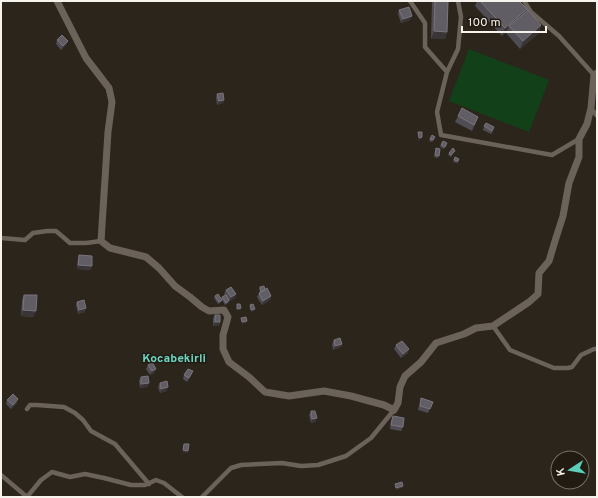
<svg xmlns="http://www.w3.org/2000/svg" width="598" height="498" viewBox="0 0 598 498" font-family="Overpass,sans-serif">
<rect width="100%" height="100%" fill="#2b251c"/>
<path fill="#124119" d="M469,49L549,80L529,132L449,101Z"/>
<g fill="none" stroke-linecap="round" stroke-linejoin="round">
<path stroke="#6b6359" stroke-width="4.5" d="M410,1L425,23V47L447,72
M458,1L461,17L458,49L447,72L437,112L441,135L552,155L579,139
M524,1L531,12L559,36L594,75
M591,108L597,116
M1,238L25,240L33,233L47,231H56L70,243H86L101,241
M493,326L510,350L554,368H568L572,367L581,355L594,349H597
M27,409L30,405H37L64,407L75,413L83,420L91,431L115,444L149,484
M1,475L27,497L41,480L52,472L70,477L85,474L104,478L131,485H145L156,480L164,483L182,497
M202,497L231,468L241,465L282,463L301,466L318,465L346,456L371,438L394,410"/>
<path stroke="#6b6359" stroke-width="7" d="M57,1L86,58L109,88L112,102L108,132L101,241L110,248L146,257L159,268L175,286L190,297L202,307L209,311L224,310L228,317L223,335V349L229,362L249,377L265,392L289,396L324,391L351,396L384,405L394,410L398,403L400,387L405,376L421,362L436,343L464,334L476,328L493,326L529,302L538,294L539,273L549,261L555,241L563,216L569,183L579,157V139L587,124L591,108L594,75L597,73"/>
</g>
<path fill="#504c54" d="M432,1H448L447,32L445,39H431Z
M477,1H519L526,11L541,25L539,33L520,49L506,33L507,31L502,36L475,6Z
M399,10L412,16L410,20L401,23L398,14Z
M57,40L68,41L66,45L61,50L56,44Z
M217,94L224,100L223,103L217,105L216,98Z
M458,116L476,123L472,131L455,122Z
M484,126L493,131L491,134L483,130Z
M435,137L432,142L429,141L430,139Z
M443,141L447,143L444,149L440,147Z
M436,148L440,149L438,158L434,157Z
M454,152L451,157L448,155L449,153Z
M455,157L459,159L458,163L453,162Z
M79,255L92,266L90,270L77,269L78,259Z
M260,287L265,290L271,296L270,300L262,305L257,297L259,293L260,292L259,288Z
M226,290L235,298L229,301V302L225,305L222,300L221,302L218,304L214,298L215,296L221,299L222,297L225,295L224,294Z
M24,295L34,317L21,316L22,300Z
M77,302L85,312L78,314L76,305Z
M215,315L220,322L219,326H213V319Z
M334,340L342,344L341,347L333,350L332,344Z
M396,345L408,353L401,358L394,349Z
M148,365L154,373L150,375L146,369Z
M184,375H191L187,382L183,379Z
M141,377L149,383L147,387L140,388L139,381Z
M160,383L167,391L160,393L158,387Z
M421,398L433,402L428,413L418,410Z
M7,400L17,403L11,409L6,404Z
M311,411L317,418L315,422L311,423L309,415Z
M393,416L403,427L401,431L390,429L391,420Z"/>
<path fill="#393537" d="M527,9L524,17L509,26L507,31L502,36L505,28Z
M412,16L410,20L401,23L403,19Z
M541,25L539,33L520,49L523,41Z
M434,31L447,32L445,39H431Z
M68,41L66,45L61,50L63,46Z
M224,100L223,103L217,105L219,101Z
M478,117L476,123L472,131L474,125Z
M422,137V139L418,140L419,138Z
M78,265L92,266L90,270L77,269Z
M236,294L235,298L229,301L231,297Z
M271,296L270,300L262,305L263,301Z
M86,308L85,312L78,314L79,310Z
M241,308V310H237V309Z
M255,309L254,311L251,312V310Z
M23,310L36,311L34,317L21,316Z
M247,321L246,323L242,324V322Z
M215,322H220L219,326H213Z
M342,344L341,347L333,350L335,346Z
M409,349L408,353L401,358L403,354Z
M156,369L154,373L150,375L152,371Z
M149,383L147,387L140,388L141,384Z
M168,387L167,391L160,393L161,389Z
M18,399L17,403L11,409L13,405Z
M317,418L315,422L311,423L312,419Z
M183,450L188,451L187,453L182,452Z
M403,486L402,488L396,490V488Z"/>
<path fill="#615d65" stroke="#79757a" d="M435,1H448L447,32L434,31Z
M480,1H519L527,9L505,28Z
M409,7L412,16L403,19L399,10Z
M528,10L541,25L523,41L509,26Z
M62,35L68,41L63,46L57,40Z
M223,93L224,100L219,101L217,94Z
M462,108L478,117L474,125L458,116Z
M486,123L494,127L492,131L484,126Z
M418,132H422V137L419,138Z
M432,135L435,137L433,140L430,139Z
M443,141L447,143L445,147L441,145Z
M436,148L440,149L439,156L435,155Z
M453,148L455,151L451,155L449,153Z
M455,157L459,159L458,161L454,160Z
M79,255L92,256V266L78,265Z
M264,286L265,290L261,292L260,287Z
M231,287L236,294L231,297L226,290Z
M267,288L271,296L263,301L259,293Z
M218,294L222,300L219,302L215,296Z
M24,295H37L36,311L23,310Z
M226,295L229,300L226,303L222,297Z
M84,300L86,308L79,310L77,302Z
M237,304H240L241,308L237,309Z
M253,304L255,309L251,310L250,305Z
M215,315H220V322H215Z
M246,317L247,321L242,322L241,318Z
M340,338L342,344L335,346L334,340Z
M402,341L409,349L403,354L396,345Z
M152,362L156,369L152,371L148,365Z
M188,369L193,371L189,378L184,375Z
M148,376L149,383L141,384V377Z
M167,381L168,387L161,389L160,383Z
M13,394L18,399L13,405L7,400Z
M421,398L433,402L430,409L420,406Z
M311,411H315L317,418L312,419Z
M393,416L404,418L403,427L391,425Z
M184,444H189L188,451L183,450Z
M402,482L403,486L396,488L395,484Z"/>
<g text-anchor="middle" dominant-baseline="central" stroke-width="3" stroke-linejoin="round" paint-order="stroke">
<g font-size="12" font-weight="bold" fill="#6ed5c4" stroke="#211b12">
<text x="174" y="359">Kocabekirli</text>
</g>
</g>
<rect width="598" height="498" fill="none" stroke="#f6f2ec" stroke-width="4"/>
<g transform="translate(570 470) rotate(258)"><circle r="19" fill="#211b12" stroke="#767169"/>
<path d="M0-3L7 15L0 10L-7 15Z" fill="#5bcebc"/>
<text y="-6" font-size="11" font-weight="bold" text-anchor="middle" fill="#f6f2ec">K</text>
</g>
<path d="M462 26v6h84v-6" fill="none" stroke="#f6f2ec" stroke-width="2"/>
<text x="468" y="26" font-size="12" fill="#f6f2ec" stroke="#211b12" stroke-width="3" paint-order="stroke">100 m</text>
</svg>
